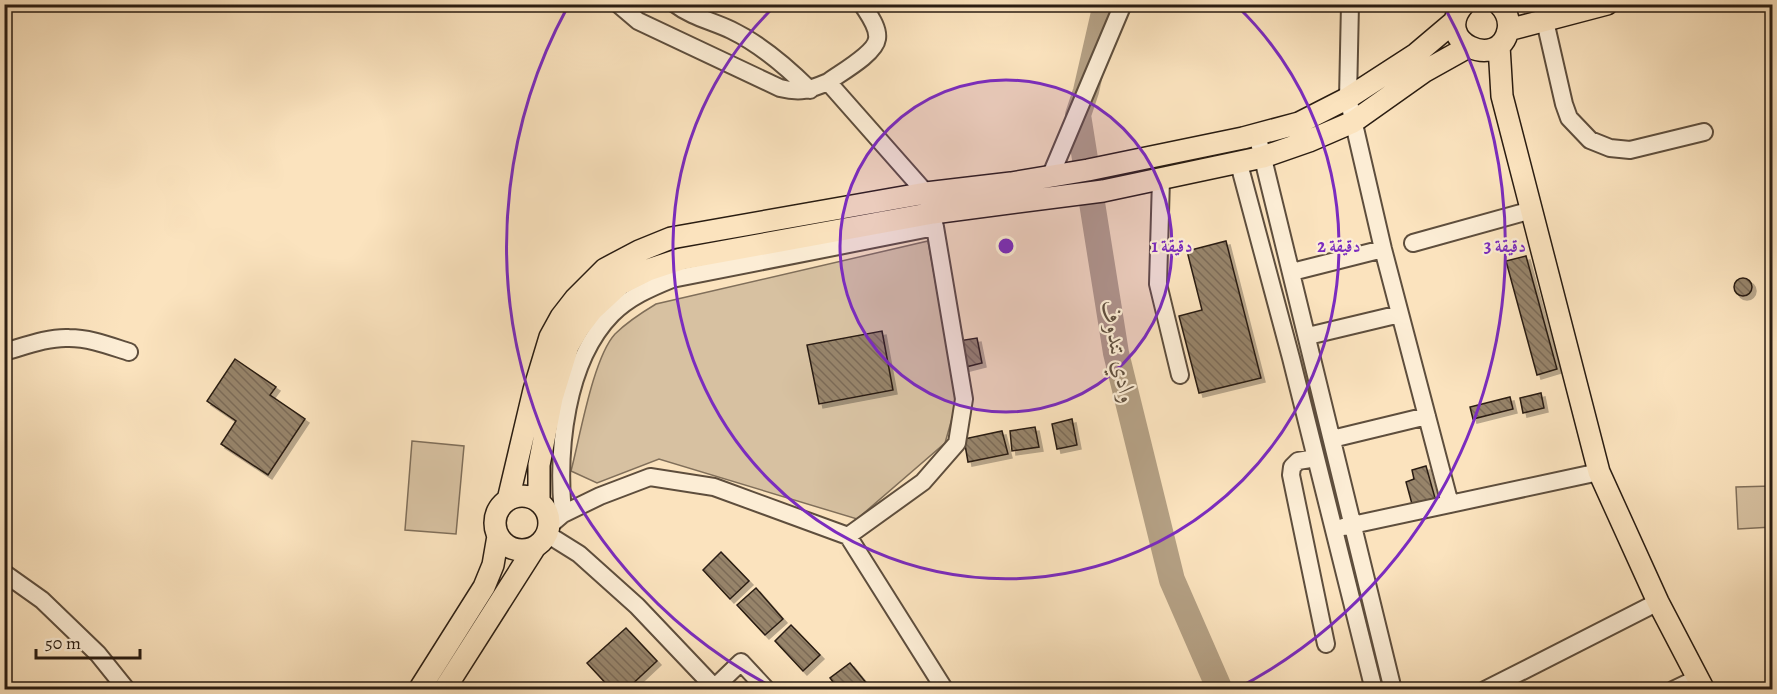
<svg xmlns="http://www.w3.org/2000/svg" width="1777" height="694" viewBox="0 0 1777 694" font-family="Alegreya,Amiri,serif">
<defs>
<pattern id="building-back-hatch" width="6" height="6" patternUnits="userSpaceOnUse" patternTransform="scale(1.5)"><rect width="6" height="6" fill="#97846b"/><path d="M-1 5l2 2M0 0l6 6M5-1l2 2" fill="none" stroke="#7b6b57"/></pattern>
<filter id="shadow"><feDropShadow dx="4" dy="4" stdDeviation="0" flood-color="#0004"/></filter>
</defs>
<rect width="100%" height="100%" fill="#fbe3be"/>
<filter id="stains"><feTurbulence type="fractalNoise" baseFrequency=".00333" numOctaves="4"/><feColorMatrix values="0 0 0 0 .2 0 0 0 0 .09 0 0 0 0 .02 0 0 0 .5 -.17"/></filter>
<radialGradient id="worn" r=".72"><stop offset=".6" stop-color="#630" stop-opacity="0"/><stop offset="1" stop-color="#630" stop-opacity=".3"/></radialGradient>
<path fill="#d7c1a1" stroke="#806f5a" stroke-width="1.5" d="M928,241L957,401L945,443L857,519L659,459L597,483L571,471C580,437 593,358 615,334C627,322 641,313 656,304Z
M412,441L464,446L456,534L405,530Z
M1772,486V527L1738,529L1736,487Z"/>
<g fill="none" stroke-linecap="round" stroke-linejoin="round">
<path stroke="#b4a084" stroke-width="26" d="M1106,4L1086,91L1078,115L1116,353L1172,580L1220,690"/>
</g>
<path fill="url(#building-back-hatch)" stroke="#2a1d12" stroke-width="1.5" filter="url(#shadow)" d="M1226,241L1261,378L1199,393L1179,316L1202,310L1187,251Z
M1526,256L1557,369L1537,375L1506,261Z
M1734 287a9 9 0 1 1 18 0a9 9 0 1 1-18 0Z
M882,331L893,390L819,404L807,345Z
M977,338L982,363L962,368L958,341Z
M235,359L276,387L270,395L305,419L268,475L221,444L236,421L207,401Z
M1541,393L1544,408L1523,413L1520,398Z
M1510,397L1513,409L1473,419L1470,407Z
M1072,419L1077,445L1057,449L1052,424Z
M1035,427L1039,447L1012,451L1010,431Z
M1002,431L1008,454L968,462L964,439Z
M1426,466L1435,498L1412,504L1406,482L1414,479L1412,470Z
M721,552L749,581L730,599L703,570Z
M756,588L783,619L765,635L737,605Z
M791,625L820,655L803,671L775,641Z
M626,628L657,661L626,690H612L587,663Z
M850,663L872,690H839L830,678Z"/>
<g fill="none" stroke-linecap="round" stroke-linejoin="round">
<defs>
<path id="minor" d="M675,4C692,17 712,21 731,30C760,44 787,67 810,90
M1350,4L1348,98L1383,249L1450,504
M1545,21L1564,104L1569,118L1590,140L1610,148L1630,150L1704,132
M828,82C840,73 875,54 877,39C879,27 868,14 862,4
M1257,134L1393,690
M1239,164L1291,358L1374,690
M1050,177L1123,4
M1161,179L1158,284L1180,375
M1413,243L1532,210
M1292,272L1383,249
M1308,336L1400,314
M4,352C25,346 48,337 69,338C90,338 110,346 129,352
M1332,439L1427,416
M1316,458L1298,461L1292,467L1291,475L1326,644
M563,514C557,450 565,362 612,314C629,297 650,288 672,279L935,227
M549,526L563,514L600,496L650,477L714,487L848,536L923,482L957,443L964,399L935,227L926,193L828,82C809,90 801,93 780,88L638,21L618,4
M1343,527L1599,472
M547,534L579,554L637,606L714,687
M848,536L945,690
M4,573L42,600L98,654L127,690
M712,690L741,662L767,690
M1485,690L1658,602
M1673,690L1698,678"/>
<path id="major" d="M1464,4C1430,42 1500,72 1508,30C1510,20 1506,11 1499,4
M1508,30L1607,4
M1499,46L1502,96L1599,472L1658,602L1704,690
M495 523a27 27 0 1 1 54 0a27 27 0 1 1-54 0Z
M508,500L534,390L550,337L561,317L575,299L605,269L639,251L671,238L926,193L1011,183L1088,170L1243,138L1299,123L1348,98L1416,54L1455,21
M539,502V465L552,398L568,346L579,327L592,310L620,284L648,270L681,259L933,213L1103,191L1263,157L1309,141L1353,122L1425,71L1468,47
M419,690L484,587L493,565L498,536
M444,690L535,547"/>
</defs>
<use href="#minor" stroke="#5e4e3d" stroke-width="20"/>
<use href="#major" stroke="#2a1d12" stroke-width="24"/>
<use href="#minor" stroke="#fcedd5" stroke-width="16"/>
<use href="#major" stroke="#fbe3be" stroke-width="21"/>
</g>
<circle cx="1006" cy="246" r="166" fill="#7b2cbf" fill-opacity=".12"/>
<g fill="none" stroke="#7b2cbf" stroke-width="3">
<circle cx="1006" cy="246" r="166"/>
<path d="M1237 6A333 333 0 1 1 775 6"/>
<path d="M776 689A499 499 0 0 1 567 8M1445 8A499 499 0 0 1 1236 689"/>
</g>
<g text-anchor="middle" dominant-baseline="central" stroke-width="4.5" stroke-linejoin="round" paint-order="stroke">
<g font-size="24" font-style="italic" fill="#615140" stroke="#fcedd5">
<text transform="translate(1119 352) rotate(79)">وادي تندوف</text>
</g>
</g>
<circle cx="1006" cy="246" r="9" fill="#7b2cbf" stroke="#fcedd5" stroke-width="3"/>
<g font-size="18" text-anchor="middle" font-weight="bold" fill="#7b2cbf" stroke="#fcedd5" stroke-width="4.5" stroke-linejoin="round" paint-order="stroke">
<text x="1172" y="252">1 دقيقة</text>
<text x="1339" y="252">2 دقيقة</text>
<text x="1505" y="252">3 دقيقة</text>
</g>
<rect width="1777" height="694" fill="none" stroke="#fbe3be" stroke-width="24"/>
<rect x="6" y="6" width="1765" height="682" fill="none" stroke="#2a1d12" stroke-width="3"/>
<rect x="12" y="12" width="1753" height="670" fill="none" stroke="#2a1d12" stroke-width="1.5"/>
<path d="M36 649v9h104v-9" fill="none" stroke="#2a1d12" stroke-width="3"/>
<text x="45" y="649" font-size="18" fill="#2a1d12" stroke="#fcedd5" stroke-width="4.5" paint-order="stroke">50 m</text>
<rect width="100%" height="100%" filter="url(#stains)"/>
<rect width="100%" height="100%" fill="url(#worn)"/>
</svg>
